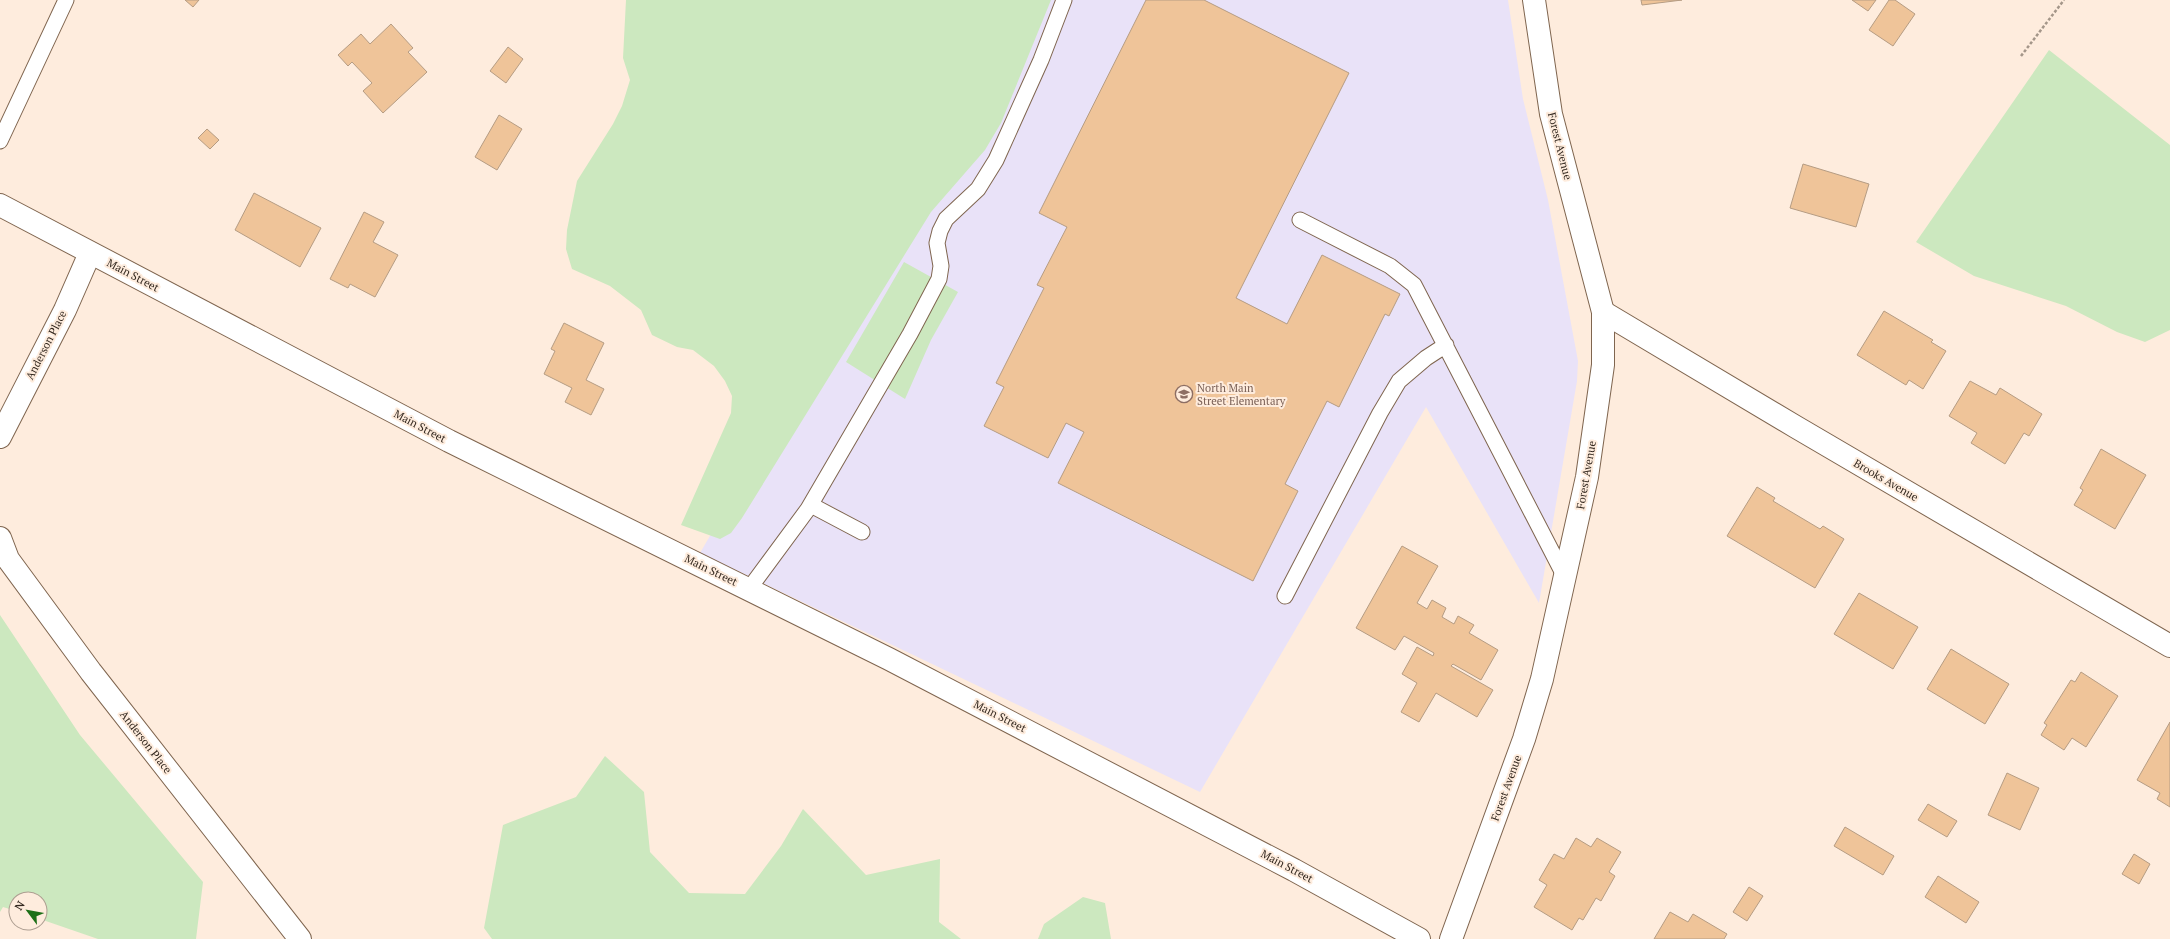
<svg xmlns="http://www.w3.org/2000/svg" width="2170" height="939" viewBox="0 0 2170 939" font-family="'PT Serif',serif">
<rect width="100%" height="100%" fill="#feecdd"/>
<path fill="#e9e2f8" d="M1005,0H1508L1523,99L1548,200L1578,361L1577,381L1539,603L1426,407L1200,792L700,553L993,50Z"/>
<path fill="#cce8bf" d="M626,0H1051L1001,123L985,150L931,212L742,518L731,533L720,539L681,525L731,413L732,396L725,381L714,366L693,350L677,347L652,335L641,310L610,286L572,269L566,249L567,230L577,181L613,124L622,106L630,80L623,58Z
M2049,50L2170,145V330L2145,342L2117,332L2066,306L1974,276L1916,242Z
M904,262L958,292L931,340L905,399L846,362Z
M0,615L80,735L203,882L196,939H98L40,919V899H16V911L3,907L0,912Z
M605,756L644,792L650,852L689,893L745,894L781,846L803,809L866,875L940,859L939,922L961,939H492L484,928L503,825L576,797Z
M1083,897L1105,903L1111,939H1038L1044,924Z"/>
<path fill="#efc499" stroke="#b59c83" d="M185,0H199L193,7Z
M1146,0H1204L1349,73L1236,298L1287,324L1322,255L1400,294L1389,316L1385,314L1339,407L1327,401L1285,484L1298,491L1253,581L1058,483L1084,432L1066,423L1048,458L984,426L1004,387L996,383L1044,288L1037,285L1067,227L1039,213Z
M1641,0H1682L1642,5Z
M1852,0H1876L1868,11Z
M1889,0H1895L1915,14L1893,46L1869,30Z
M391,24L413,48L408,52L427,72L383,113L363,91L372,83L352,62L348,66L338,55L361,34L370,44Z
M508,47L523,59L506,83L490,71Z
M499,115L522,129L497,170L475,157Z
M207,129L219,140L210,149L198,138Z
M1803,164L1869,184L1856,227L1790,208Z
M254,193L321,228L300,267L235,230Z
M364,212L384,222L373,242L398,255L375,297L350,284L348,288L330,279Z
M1884,311L1933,340L1931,342L1946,351L1923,389L1909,380L1906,385L1857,355Z
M564,323L604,343L586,380L604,389L591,415L565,402L572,388L544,374L555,351L551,349Z
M1970,381L1996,395L2000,388L2042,414L2029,436L2024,433L2005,464L1971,443L1977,433L1949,416Z
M2101,449L2146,475L2115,529L2074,505L2083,490L2080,488Z
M1757,487L1775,498L1773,501L1820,529L1823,526L1844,539L1815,588L1727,536Z
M1402,546L1438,566L1417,603L1427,609L1432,600L1446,608L1442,617L1454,624L1458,616L1474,625L1469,633L1498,650L1481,680L1453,664L1451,666L1493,690L1477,717L1436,693L1419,722L1401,712L1417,683L1402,674L1417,647L1433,656L1434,653L1404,636L1395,650L1356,628Z
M1859,593L1918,627L1893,669L1834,634Z
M1951,649L2009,684L1985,724L1927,689Z
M2081,672L2118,696L2086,747L2072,738L2064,750L2041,735L2047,725L2044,723L2071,680L2075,682Z
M2170,722V807L2157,799L2160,793L2137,780Z
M2007,773L2039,788L2020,830L1988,815Z
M1928,804L1957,821L1947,837L1918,820Z
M1845,827L1894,856L1883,875L1834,846Z
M1576,838L1591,847L1597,838L1621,852L1609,872L1615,876L1601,901L1596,898L1583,920L1579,918L1572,930L1534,907L1547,885L1539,880L1554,854L1564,859Z
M2134,854L2150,864L2139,884L2122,874Z
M1938,876L1979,902L1966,923L1925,897Z
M1749,887L1763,896L1747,921L1733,912Z
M1670,912L1688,922L1693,914L1727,934L1724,939H1654Z"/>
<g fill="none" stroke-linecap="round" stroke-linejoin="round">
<defs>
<path id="service" d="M0,141L66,0
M1300,220L1390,266L1414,285L1566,579
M811,505L862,532
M749,589L808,509L910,334L939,279L941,266L937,243L940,231L946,219L978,189L996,160L1041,60L1064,0
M1285,596L1380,413L1399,381L1426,358L1446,345"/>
<path id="minor" d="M1603,312L1796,427L2170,646
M0,437L65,310L90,253
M0,538L8,559L91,672L300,939"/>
<path id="tertiary" d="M0,205L449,441L889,659L1294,870L1419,939
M1451,939L1524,739L1542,679L1587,477L1603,365V312L1551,114L1534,0"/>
</defs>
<use href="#service" stroke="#7f654f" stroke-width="17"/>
<use href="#minor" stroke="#7f654f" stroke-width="24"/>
<use href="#tertiary" stroke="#7f654f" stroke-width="24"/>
<path stroke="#a49689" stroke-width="2.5" stroke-dasharray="3 2" stroke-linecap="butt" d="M2021,56L2064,0"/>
<use href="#service" stroke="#fff" stroke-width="15"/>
<use href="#minor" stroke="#fff" stroke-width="22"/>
<use href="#tertiary" stroke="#fff" stroke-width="22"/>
</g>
<defs>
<symbol id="school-ring" viewBox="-11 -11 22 22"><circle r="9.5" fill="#feecdd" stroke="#8d6e63" stroke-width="1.5"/><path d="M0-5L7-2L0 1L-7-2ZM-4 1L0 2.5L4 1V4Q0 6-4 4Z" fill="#8d6e63"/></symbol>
</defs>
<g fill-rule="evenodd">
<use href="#school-ring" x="1174" y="384" width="20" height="20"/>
</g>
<g text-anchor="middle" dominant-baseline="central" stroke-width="4" stroke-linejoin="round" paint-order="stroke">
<g font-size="11" fill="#342920" stroke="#feecdd">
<text transform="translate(1560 146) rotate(76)">Forest Avenue</text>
<text transform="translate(133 275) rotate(28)">Main Street</text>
<text transform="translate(46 345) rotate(-63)">Anderson Place</text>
<text transform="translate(420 426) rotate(28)">Main Street</text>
<text transform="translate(1586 475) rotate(-80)">Forest Avenue</text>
<text transform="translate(1886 480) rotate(30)">Brooks Avenue</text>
<text transform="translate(711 570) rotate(26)">Main Street</text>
<text transform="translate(1000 716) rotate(27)">Main Street</text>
<text transform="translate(146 742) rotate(52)">Anderson Place</text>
<text transform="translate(1506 788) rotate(-70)">Forest Avenue</text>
<text transform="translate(1287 866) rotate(28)">Main Street</text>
</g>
<g font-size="11" fill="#785e54" stroke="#feecdd" text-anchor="start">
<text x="1197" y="388">North Main<tspan x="1197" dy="13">Street Elementary</tspan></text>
</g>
</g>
<g transform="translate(28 911) rotate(302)"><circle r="19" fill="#feecdd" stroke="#ad9e91"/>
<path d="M0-3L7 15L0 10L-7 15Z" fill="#1d6f17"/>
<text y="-6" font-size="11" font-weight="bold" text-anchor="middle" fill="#342920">N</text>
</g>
</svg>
